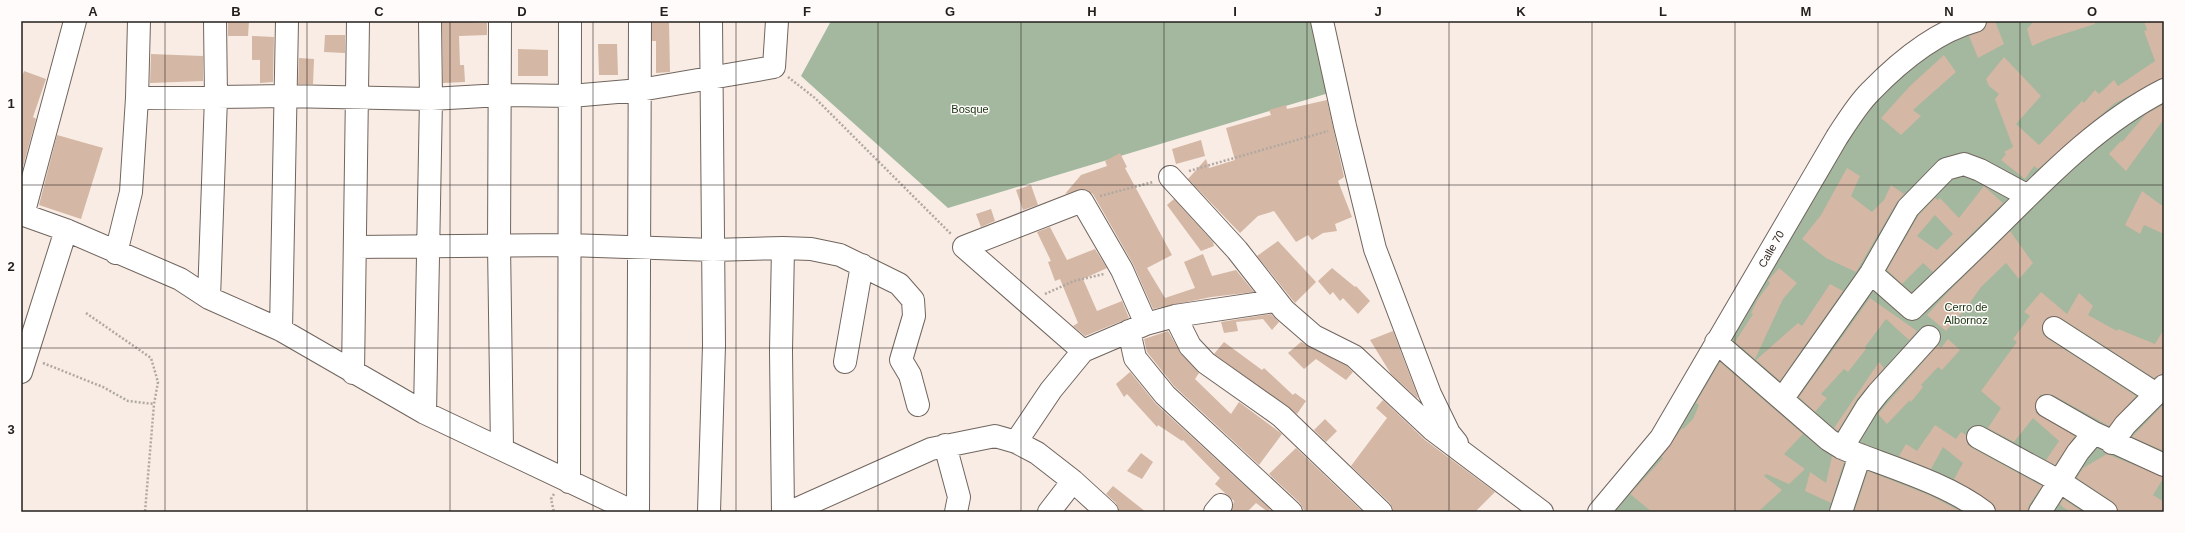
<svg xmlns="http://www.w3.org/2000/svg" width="2185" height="533" viewBox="0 0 2185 533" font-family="Helvetica,sans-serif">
<rect width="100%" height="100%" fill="#f8ece4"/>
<path fill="#a3b89e" d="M831,21H1312L1332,92L948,208L801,76Z
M1990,21H2164V512H1601L1873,96L1961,29Z"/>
<path fill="#d4b7a4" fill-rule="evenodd" d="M228,21H249L248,36H228Z
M442,21L487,23V35L459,36L460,65H464L465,82L443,83Z
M652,21H669L670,72L656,73V41H652Z
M1995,21L2004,44L1978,58L1969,36L1984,30L1987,22Z
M2034,21H2095V24L2048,39L2032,46L2027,29Z
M2144,21H2162L2164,31V78L2115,103L2038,169L2034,166L2025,179L2001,160L2006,154L2004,152L2013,147L1995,99L1999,94L1989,86L1986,79L2004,57L2041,96L2016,124L2039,145L2082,101L2084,103L2095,90L2099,94L2114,80L2118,86L2155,61L2144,31L2147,30Z
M325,35H345V53L324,52Z
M252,36L274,37L273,82L260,83V60H252Z
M598,44H617L618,75H599Z
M518,49L548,50V76H518Z
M151,54L203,56V81L150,83Z
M1944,55L1956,72L1913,110L1921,116L1901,135L1881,118L1910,86Z
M299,58L314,59L313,84H298Z
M24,71L46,79L33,117L36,119L21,174V80Z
M1327,100L1344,177L1338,181L1352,217L1335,224L1337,231L1323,233L1312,240L1308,235L1296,242L1274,211L1258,216L1240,233L1188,179L1206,159L1209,168L1235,160L1226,128L1271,115L1269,110L1286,105L1287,109Z
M2164,104V119L2126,171L2109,154L2121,141L2122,142L2146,114Z
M57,135L103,148L81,219L39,205Z
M1201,140L1205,156L1176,164L1172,149Z
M1120,153L1127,167L1125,168L1172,255L1147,268L1165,298L1195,288L1184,262L1203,254L1212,276L1236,270L1254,292L1211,297L1153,309L1133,264L1093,194L1083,189L1065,194L1081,175L1107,166L1105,161Z
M1847,168L1860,176L1851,196L1872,212L1884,200L1891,185L1904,194L1897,202L1856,272L1826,258L1802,239L1821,215Z
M1031,185L1038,205L1023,210L1016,190Z
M1984,186L2003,203L1933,272L1923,263L1902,284L1887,270L1918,216L1935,198L1938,200L1940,198L1959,218ZM1935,215L1953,234L1937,250L1917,236Z
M2142,191L2164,207V234L2144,225L2140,234L2125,225Z
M1174,199L1213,242L1214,246L1201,251L1167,205Z
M991,209L995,221L981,227L976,214Z
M1050,227L1067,260L1095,249L1107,268L1083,279L1097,311L1122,301L1129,318L1085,336L1073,326L1078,323L1060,279L1055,281L1048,262L1051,261L1037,232Z
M2010,231L2033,263L2019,279L2006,263L1981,287L1967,307L1946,331L1927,315L1950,290Z
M1278,241L1316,282L1295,303L1257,256Z
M1332,268L1355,287L1356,286L1370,301L1358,314L1343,298L1340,301L1333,292L1330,295L1318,281Z
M1779,268L1797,283L1783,299L1755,359L1735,342L1753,314L1751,313L1758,299L1770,283L1768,281Z
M1830,284L1843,291L1780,381L1756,360L1798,323L1802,326Z
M2041,292L2067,314L2079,293L2093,306L2088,315L2117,331L2118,329L2155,344L2164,329V374L2154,378L2061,318L2054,316L2044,321L2042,328L2043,334L2047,338L2136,396L2109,426L2053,395L2047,394L2040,395L2035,406L2036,413L2075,436L2055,465L2046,460L2059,441L2033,418L2014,442L1988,428L2001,408L1981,391L2017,342L2013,339L2030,316L2024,312Z
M1870,298L1917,331L1909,340L1886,319L1865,347L1866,349L1848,372L1844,369L1821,394L1827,398L1815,412L1799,397Z
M1271,314L1279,322L1272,330L1263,319L1236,322L1238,331L1224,333L1221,322Z
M1168,331L1181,354L1199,373L1195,379L1231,414L1239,402L1282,434L1259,465L1174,386L1147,352L1144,339Z
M1393,331L1418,397L1417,398L1391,374L1370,340Z
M1948,339L1960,350L1942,370L1938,367L1921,385L1923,387L1911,402L1910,400L1887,424L1878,414L1938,345L1941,348Z
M1224,342L1262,370L1264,368L1293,395L1295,393L1306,401L1297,414L1214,354Z
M1301,342L1347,366L1353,372L1346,380L1316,359L1304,369L1288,353Z
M1720,362L1803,434L1784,454L1805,469L1789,484L1766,474L1764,476L1782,490L1758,512H1652L1630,494L1663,458L1661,457L1682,428L1683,429L1693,419L1699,405L1696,403Z
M1879,362L1884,368L1857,399L1838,431L1834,428Z
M1130,372L1156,404L1270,509L1268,512L1256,503L1247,512H1231L1234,501L1215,484L1220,478L1183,440L1182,441L1158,425L1157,427L1127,394L1124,397L1116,384Z
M1383,400L1425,440L1495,492L1475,512H1394L1390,503L1351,466L1387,418L1376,408Z
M2164,404V451L2132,437Z
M1325,419L1337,431L1326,442L1314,430Z
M1935,425L1956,439L1961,432L1966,435L1967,443L1972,448L2042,486L2029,505L2028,512H1996L1991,502L1954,479L1963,463L1943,447L1931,469L1899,456L1906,444L1917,451Z
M1296,448L1363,512H1306L1303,509L1300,503L1269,474Z
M1141,453L1153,462L1142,479L1127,471Z
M2107,454L2164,477L2153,495L2164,502V512H2118L2113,502L2077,478L2083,468Z
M1832,456L1844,462L1831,503L1805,491L1810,472L1826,483Z
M1868,471L1929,495L1962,512H1854Z
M1113,486L1146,512H1119L1116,503L1106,494Z
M2063,499L2083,512H2071L2064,508L2060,504Z"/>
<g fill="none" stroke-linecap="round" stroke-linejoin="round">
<defs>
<path id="minor" d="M500,21L499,245L502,448
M1322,21L1345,126L1375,249L1430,394L1449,433L1457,443
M137,98L284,96L431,99L501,95L571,96L640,90L774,67L777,21
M1170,177L1237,250L1284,310L1314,336L1354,356L1433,430L1542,512
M21,214L66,230L180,279L209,298L281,330L425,413L634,512
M23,215L75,21
M355,247L569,245L713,250L783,248L811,249L840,255L899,284L913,300L914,316L901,360L910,375L918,405
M116,253L131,192L137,98L139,21
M1871,273L1912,309C1943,279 1975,249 2006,218C2054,170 2103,121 2164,90
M209,298L216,97L215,21
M1175,316L1190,346L1206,363L1281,416L1381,512
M2054,328L2156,394
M281,330L287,21
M1129,331L1135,358L1165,395L1291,512
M1716,342L1829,440L1842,448C1886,466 1947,483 1984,512
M1083,351L964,247L1082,201L1122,270L1146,324
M845,362L862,265
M21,372L66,230
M353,373L358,21
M1783,398L1871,273L1908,208L1946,169L1964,164L1980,170L2028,196
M2047,406L2094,433L2164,465
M425,413L431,99L430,21
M1978,437L2059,481L2106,512
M1016,442L1051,390L1083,351L1146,324L1175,316L1275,301
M2112,443L2125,425L2164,386
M945,445L959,497L956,512
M1842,448L1867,407L1878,393L1929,337
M569,482L570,21
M638,512L640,21
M709,512L714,345L711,21
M783,512L781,351L783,248
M790,512L931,449L995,436L1016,442L1037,453L1073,481L1107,512
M1049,512L1073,481
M1215,512L1221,505
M1599,512L1661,438L1837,137C1847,122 1857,105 1870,92C1899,62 1935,32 1975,21
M1841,512L1860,455
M2040,512L2078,452L2094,433"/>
</defs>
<use href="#minor" stroke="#70655e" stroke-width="24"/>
<path stroke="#b1a8a2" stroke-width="2.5" stroke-dasharray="2 2" stroke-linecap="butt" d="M788,77L815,98L951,234
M1189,171L1328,131
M1100,196L1153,182
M1045,294L1074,281L1104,274
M86,313L151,358L158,382L154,404L145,512
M43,363L103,387L128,401L154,404
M554,494L551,499L554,512"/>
<use href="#minor" stroke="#fff" stroke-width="22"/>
</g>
<path fill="none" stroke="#231f1c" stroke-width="1" stroke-opacity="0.55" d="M165,21V512M307,21V512M450,21V512M593,21V512M736,21V512M878,21V512M1021,21V512M1164,21V512M1307,21V512M1449,21V512M1592,21V512M1735,21V512M1878,21V512M2020,21V512M21,185H2164M21,348H2164"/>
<g text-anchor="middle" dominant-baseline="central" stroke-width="3" stroke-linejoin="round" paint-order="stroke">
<g font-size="11" fill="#15330d" stroke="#fefbfa">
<text x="970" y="109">Bosque</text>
<text x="1966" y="307">Cerro de<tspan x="1966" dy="13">Albornoz</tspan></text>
</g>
<g font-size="11" fill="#231f1c" stroke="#fefbfa">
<text transform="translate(1771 249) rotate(-60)">Calle 70</text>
</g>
</g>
<rect width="2185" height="533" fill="none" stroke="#fefbfa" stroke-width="44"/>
<rect x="22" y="22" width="2141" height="489" fill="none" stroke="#231f1c" stroke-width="1.5"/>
<g font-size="13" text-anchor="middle" font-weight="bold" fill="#231f1c">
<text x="93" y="16">A</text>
<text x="236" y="16">B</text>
<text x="379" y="16">C</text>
<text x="522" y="16">D</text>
<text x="664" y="16">E</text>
<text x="807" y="16">F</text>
<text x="950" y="16">G</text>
<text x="1092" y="16">H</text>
<text x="1235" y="16">I</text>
<text x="1378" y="16">J</text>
<text x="1521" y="16">K</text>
<text x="1663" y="16">L</text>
<text x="1806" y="16">M</text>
<text x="1949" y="16">N</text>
<text x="2092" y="16">O</text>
<text x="11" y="108">1</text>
<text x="11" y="271">2</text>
<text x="11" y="434">3</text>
</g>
</svg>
